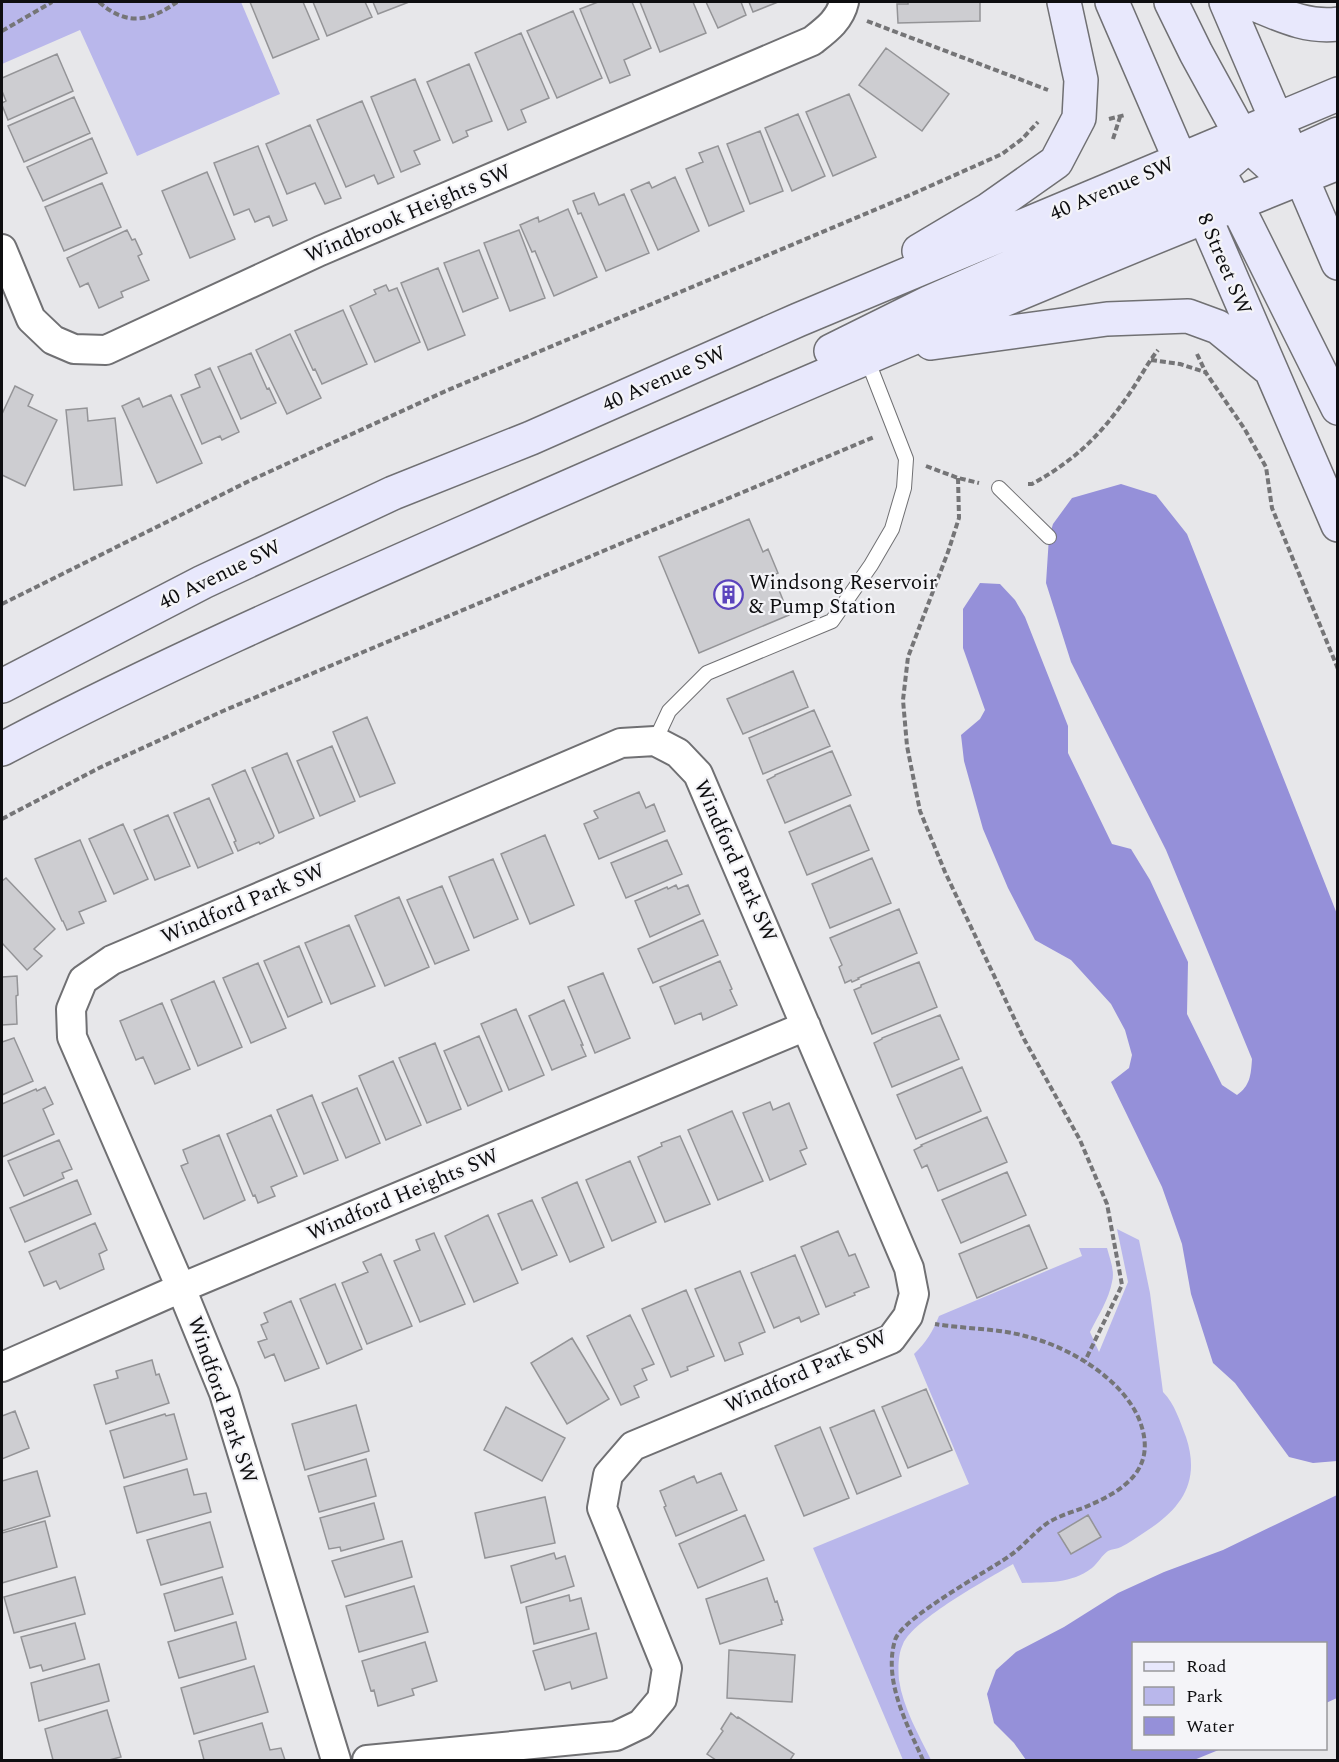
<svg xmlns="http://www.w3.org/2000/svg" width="1339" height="1762" viewBox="0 0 1339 1762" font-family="Spectral,serif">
<rect width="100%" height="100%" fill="#e7e7ea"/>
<path fill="#b9b7eb" d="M2,2H241L280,94L137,156L80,30L2,64Z
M1117,1229L1139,1240L1150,1293L1163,1392C1175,1404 1180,1422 1186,1437C1201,1482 1181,1509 1145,1532C1137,1537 1129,1543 1121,1547C1117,1549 1112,1549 1108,1551C1102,1555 1098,1563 1092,1568C1071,1584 1048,1582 1022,1583L1013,1564C988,1579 914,1619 903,1644C898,1654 898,1669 899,1680C903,1708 919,1735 931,1760H903L813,1548L969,1484L914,1354C926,1343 933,1331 939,1316L1082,1256L1079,1248H1107C1110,1259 1115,1271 1112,1282C1109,1299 1098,1316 1090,1332L1099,1352L1128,1282Z"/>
<path fill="#9590d9" d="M1121,484L1156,495L1187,534L1337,914V1461L1313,1463L1289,1457L1235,1383L1213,1363L1191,1294L1182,1244L1162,1187L1111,1082L1129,1068L1132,1055L1125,1030L1111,1004L1071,960L1035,940L1008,888L983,829L964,761L961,735L980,719L985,710L963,648V609L980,583L1000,584L1015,600L1025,617L1068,726V753L1112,844L1131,849L1150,880L1188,962L1187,1014L1222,1085L1237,1095C1250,1086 1251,1075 1252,1059L1166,850L1071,662L1046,583L1049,537L1053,524L1072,498Z
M1337,1495V1698L1326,1703V1644H1134V1748L1221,1749L1194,1760H1026L1014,1743L994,1723L987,1694L996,1670L1016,1652L1064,1627L1118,1593L1164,1572L1223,1550Z"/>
<path fill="#cdcdd1" stroke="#949497" stroke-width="1.5" d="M250,2H303L319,39L273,58Z
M313,2H365L372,17L327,36Z
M373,2H409L378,14Z
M598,2H632L651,48L624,60L630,75L610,83L580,9Z
M640,2H693L706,33L660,52Z
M706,2H741L746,15L718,28Z
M749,2H778L753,12Z
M908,2H980V21L898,23L897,4H908Z
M573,11L602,78L557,98L527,31Z
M521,33L549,98L521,110L526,122L508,130L475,53Z
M886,48L949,94L922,131L859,85Z
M57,54L73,91L8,120L2,105V103L6,101L2,91V78Z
M469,64L492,121L466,131L468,136L453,143L427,82Z
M415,79L440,140L414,151L420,164L401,172L371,97Z
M849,94L876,157L833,176L806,112Z
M74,97L90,133L24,162L8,126Z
M362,101L394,177L378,184L374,175L346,187L317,120Z
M798,114L825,176L792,191L765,128Z
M310,125L341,198L325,204L315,183L287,194L266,144Z
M760,131L783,191L750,204L727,144Z
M92,138L107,173L43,201L27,167Z
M258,146L287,220L273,226L269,216L255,222L249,209L234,215L214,163Z
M718,146L744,211L709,226L686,169L703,162L699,153Z
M207,172L235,239L190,258L162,191Z
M675,177L699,231L658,250L631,190L649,182L652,188Z
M102,183L121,227L64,251L45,207Z
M594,193L599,205L624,194L649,253L606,271L581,213L578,214L573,201Z
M568,209L597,277L554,296L535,251L532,252L520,225L538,217L539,222Z
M127,230L132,240L135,239L142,254L138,256L149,280L121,292L123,297L99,308L88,283L80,287L67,258Z
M519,230L545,298L510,311L484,243Z
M479,250L498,298L463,312L444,263Z
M438,268L465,335L428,350L401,283Z
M386,285L389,291L397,288L420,342L375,362L350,306L376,294L374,290Z
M343,310L367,364L322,384L315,369L313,370L295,331Z
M290,334L321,398L287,414L256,350Z
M251,353L267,389L269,388L276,403L241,419L218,367Z
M210,368L239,432L222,440L220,436L202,444L181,395L200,387L195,375Z
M15,386L33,395L28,406L57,420L25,486L2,475V414Z
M171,395L202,463L157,483L122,406L139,398L143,407Z
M87,408L88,421L115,418L122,485L74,490L66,410Z
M749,519L763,552L768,549L778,573L773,575L789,615L699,653L659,557Z
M793,671L808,707L743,734L727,699Z
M814,710L830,746L763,774L749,738Z
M367,717L395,783L360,797L333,732Z
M332,746L355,801L320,816L297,761Z
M832,751L851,795L785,823L767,780L775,776V775Z
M287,753L314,818L279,833L252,768Z
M245,770L274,836L273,838L260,844L259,842L238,851L234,842L236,841L212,785Z
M639,792L646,808L654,804L665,831L599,859L584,824L598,818L594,811Z
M209,798L233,853L198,868L174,813Z
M850,805L869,850L807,875L789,832Z
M168,815L190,866L155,880L134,830Z
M123,824L148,879L114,894L89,839Z
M545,835L574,905L530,924L501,854Z
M80,840L106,901L79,912L84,923L67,930L63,921H62L35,859Z
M667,840L682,874L626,898L611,863Z
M872,858L891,903L830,928L812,884Z
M493,859L518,919L474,938L449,877Z
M6,878L55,929L34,949L42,956L27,970L2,943V881Z
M676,885L678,889L688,885L700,914L650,937L635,901L667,887L668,889Z
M442,886L469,950L435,964L407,900Z
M399,897L429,967L385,986L355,916Z
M899,909L917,953L858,978L859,979L852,982L851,980L845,983L839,967L842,965L830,938Z
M703,920L718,955L653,983L638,949Z
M349,925L375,986L331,1004L305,943Z
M299,946L322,1002L288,1017L264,961Z
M720,961L732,989L730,990L737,1005L703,1020L701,1013L675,1024L660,987Z
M919,962L937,1007L872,1034L854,990L861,987V985Z
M258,963L286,1028L251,1043L223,978Z
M603,973L630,1038L595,1053L568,987Z
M17,976L18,995L16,996L17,1024L2,1025V977Z
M214,981L242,1047L198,1066L171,1000Z
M564,1000L583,1045H581L586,1056L552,1070L529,1016Z
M162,1003L190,1069L155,1084L143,1057L136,1060L120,1021Z
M516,1009L544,1075L509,1090L481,1024Z
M940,1015L959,1059L892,1087L874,1043L882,1039V1038Z
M479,1036L502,1091L468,1106L444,1051Z
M14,1038L33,1081L2,1095V1042Z
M435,1043L461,1109L427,1123L399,1058Z
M393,1061L421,1125L386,1140L359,1076Z
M962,1067L981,1111L916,1139L897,1095Z
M45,1087L53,1104L43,1109L54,1134L2,1157V1104L36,1089L37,1091Z
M357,1088L380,1143L346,1158L322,1103Z
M312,1095L338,1160L304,1174L277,1110Z
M770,1102L773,1110L789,1103L807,1148L800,1151L806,1164L770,1180L743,1113Z
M732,1111L763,1181L718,1200L688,1130Z
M271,1115L297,1176L271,1187L275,1196L258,1203L255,1195L253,1196L227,1134Z
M987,1117L1007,1162L938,1191L927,1165L922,1168L914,1150L922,1146L921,1145Z
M219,1135L245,1200L204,1219L181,1166L188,1163L183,1150Z
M680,1136L710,1204L665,1222L638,1157L662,1146L661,1143Z
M59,1140L72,1169L62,1173L64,1178L24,1196L8,1161Z
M630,1161L656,1222L612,1241L586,1180Z
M1007,1172L1026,1215L961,1243L942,1200Z
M77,1180L91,1214L25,1242L10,1208Z
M577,1182L604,1247L570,1262L542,1198Z
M532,1200L557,1255L522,1270L498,1214Z
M488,1215L518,1283L474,1302L445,1236Z
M95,1223L107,1250L99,1254L104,1269L60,1289L56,1281L44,1286L29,1252Z
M1029,1225L1047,1268L977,1298L959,1254Z
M838,1231L849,1256L855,1254L869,1287L854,1293L855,1295L826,1307L801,1247Z
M434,1233L465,1304L420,1322L394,1261L420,1250L416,1240Z
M381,1254L412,1326L367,1344L342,1283L368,1272L363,1262Z
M795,1255L819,1314L801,1322L799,1317L774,1328L751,1273Z
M740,1271L765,1332L739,1343L743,1354L725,1361L695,1289Z
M335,1284L362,1349L327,1364L300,1299Z
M686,1290L714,1356L687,1367L688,1370L671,1377L642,1309Z
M291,1301L319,1368L285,1381L274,1354L265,1358L258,1342L267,1339L261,1325L268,1322L264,1313Z
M630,1315L654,1364L642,1369L647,1380L634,1386L639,1397L621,1405L587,1336Z
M572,1338L609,1399L567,1424L531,1363Z
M152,1360L156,1375L159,1374L169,1403L106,1424L94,1385L118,1378L116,1371Z
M926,1389L952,1450L908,1468L882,1407Z
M356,1405L369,1451L305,1470L292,1424Z
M506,1407L565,1438L542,1481L484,1450Z
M874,1410L901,1476L857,1494L830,1428Z
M15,1411L29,1448L2,1459V1416Z
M165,1414L166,1416L174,1414L187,1459L124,1478L110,1431Z
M820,1427L849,1498L804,1516L775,1446Z
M366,1459L376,1496L319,1512L308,1476Z
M187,1469L194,1495L206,1493L211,1512L137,1533L124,1487Z
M37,1471L50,1516L2,1531V1481Z
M721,1473L737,1510L676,1536L664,1507L666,1506L660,1491L694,1476L697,1483Z
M545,1497L555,1543L485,1558L475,1513Z
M374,1503L384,1539L341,1551L340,1547L329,1549L320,1518Z
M745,1515L764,1560L698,1588L679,1544Z
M1088,1515L1101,1537L1071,1554L1058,1533Z
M45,1521L57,1567L2,1583V1533Z
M210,1522L223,1567L161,1585L147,1540Z
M402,1541L412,1577L345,1597L332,1561Z
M554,1553L556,1559L565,1556L574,1586L521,1603L511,1566Z
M75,1577L85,1614L14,1633L4,1597Z
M222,1577L233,1614L175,1631L164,1594Z
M767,1578L775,1602L777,1601L783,1620H781L782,1624L720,1644L706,1599Z
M414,1586L428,1632L359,1652L346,1606Z
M569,1595L570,1601L581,1598L589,1629L534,1644L526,1607Z
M236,1622L246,1659L179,1678L168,1642Z
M75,1623L85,1659L43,1671L41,1665L30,1668L21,1637Z
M596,1633L607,1678L572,1689L570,1682L545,1690L533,1651Z
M425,1642L437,1681L412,1689L414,1695L378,1706L374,1690L371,1691L362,1661Z
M729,1650L795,1655L792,1702L727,1698Z
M99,1664L109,1701L39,1721L31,1683Z
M254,1666L268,1712L194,1734L181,1688Z
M107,1710L121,1757L109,1760H53L45,1729Z
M731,1713L737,1718L738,1717L794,1754L790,1760H716L707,1754L723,1731L721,1729Z
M262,1723L270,1750L281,1748L285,1760H204L199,1741Z"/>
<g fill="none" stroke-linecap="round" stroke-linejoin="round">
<defs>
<path id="lane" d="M999,488L1049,537
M655,741L669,711L707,673L832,621L871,565L892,529L904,488L906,459L867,359"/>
<path id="street" d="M2,249L31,319L53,340L74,349L106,350L320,251L812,41C826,30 840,20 844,2
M2,1367L181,1288L806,1026
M336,1760L224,1393L181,1288L72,1037L71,1009L83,980L112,960L621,743L655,741L678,753L698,774L909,1268L914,1294L908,1316L891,1339L633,1446L608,1475L602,1508L667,1668L662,1699L641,1724L616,1736L367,1760"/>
<path id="secondary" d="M1112,2L1338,525
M1171,2L1196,53L1241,135L1249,146L1270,165L1301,178
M1226,2L1338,263
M1252,2L1254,4C1281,15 1307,28 1338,24
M1272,164L1338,134
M1225,184L1231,194L1338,408
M919,251L988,210L1056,162L1079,118L1081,80L1064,2
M931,343L1107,319L1188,316L1218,327L1267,367
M831,351L930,302L1191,188L1217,173L1257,138
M2,686L203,582L393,493L531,438L798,320L1338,94
M2,749C177,657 359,579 540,499C804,383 1070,270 1338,163"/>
</defs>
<use href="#lane" stroke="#707073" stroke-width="16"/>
<use href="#street" stroke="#707073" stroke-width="32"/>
<use href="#secondary" stroke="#707073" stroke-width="36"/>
<path stroke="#757577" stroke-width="4" stroke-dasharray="6 3" stroke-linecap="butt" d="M99,2C126,26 149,22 177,2
M867,21L1048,90
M2,31L52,2
M1109,119L1125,115
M1113,139L1120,117
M1197,354L1206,373L1244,428L1266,467L1272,508L1338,669
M1151,360L1180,364L1205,372
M926,466L958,478L979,483
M958,478L959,518L948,552L908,657L903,700L907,746L920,811L945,872L1024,1039L1080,1140L1107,1204L1122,1285L1085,1361
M1028,484H1032C1074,461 1100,436 1127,397C1138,382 1146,365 1158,350
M2,604L249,481L448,390L910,195L1002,154L1022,139L1038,122
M2,819L99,768L223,711L874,437
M923,1760C907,1724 883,1681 895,1640C902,1618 986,1572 1008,1557C1023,1547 1034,1532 1049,1522C1059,1516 1072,1512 1083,1508C1124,1491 1159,1469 1139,1419C1121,1377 1067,1346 1025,1336C996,1328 965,1329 935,1324"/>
<use href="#lane" stroke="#fff" stroke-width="14"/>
<use href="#street" stroke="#fff" stroke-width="28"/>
<use href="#secondary" stroke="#e8e8fc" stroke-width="33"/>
</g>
<defs>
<symbol id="building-ring" viewBox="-11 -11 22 22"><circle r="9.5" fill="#f4f4f8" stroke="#5b44bd" stroke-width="1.5"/><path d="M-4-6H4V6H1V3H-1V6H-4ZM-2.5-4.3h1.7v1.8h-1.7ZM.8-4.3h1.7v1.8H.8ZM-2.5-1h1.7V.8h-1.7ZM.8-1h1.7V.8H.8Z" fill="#5b44bd"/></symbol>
</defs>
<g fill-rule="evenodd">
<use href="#building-ring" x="712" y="578" width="33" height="33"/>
</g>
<g text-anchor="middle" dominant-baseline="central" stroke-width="4.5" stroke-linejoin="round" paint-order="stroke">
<g font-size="21" fill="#0e0e10" stroke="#f4f4f8">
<text transform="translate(1112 189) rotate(-23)">40 Avenue SW</text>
<text transform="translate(408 214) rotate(-23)">Windbrook Heights SW</text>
<text transform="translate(1224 264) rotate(67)">8 Street SW</text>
<text transform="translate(664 379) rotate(-24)">40 Avenue SW</text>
<text transform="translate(220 575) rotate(-26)">40 Avenue SW</text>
<text transform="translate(735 861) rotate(66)">Windford Park SW</text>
<text transform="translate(243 904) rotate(-23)">Windford Park SW</text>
<text transform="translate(403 1195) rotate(-23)">Windford Heights SW</text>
<text transform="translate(806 1372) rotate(-24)">Windford Park SW</text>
<text transform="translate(222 1400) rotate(71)">Windford Park SW</text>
</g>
<g font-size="21" fill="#0e0e10" stroke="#f4f4f8" text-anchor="start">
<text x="749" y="583">Windsong Reservoir<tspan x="749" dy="24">&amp; Pump Station</tspan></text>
</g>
</g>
<rect width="1339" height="1762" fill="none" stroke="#0e0e10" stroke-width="6"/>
<rect x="1132" y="1642" width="195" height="108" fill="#f4f4f8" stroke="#98989b" stroke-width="1.5"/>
<rect x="1144" y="1662" width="30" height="9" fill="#e8e8fc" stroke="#98989b" stroke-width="1.5"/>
<text x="1186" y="1672" font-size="18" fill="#0e0e10">Road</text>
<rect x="1144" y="1687" width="30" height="18" fill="#b9b7eb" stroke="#98989b" stroke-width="1.5"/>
<text x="1186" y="1702" font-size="18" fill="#0e0e10">Park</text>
<rect x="1144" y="1717" width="30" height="18" fill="#9590d9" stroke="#98989b" stroke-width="1.5"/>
<text x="1186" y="1732" font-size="18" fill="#0e0e10">Water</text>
</svg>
